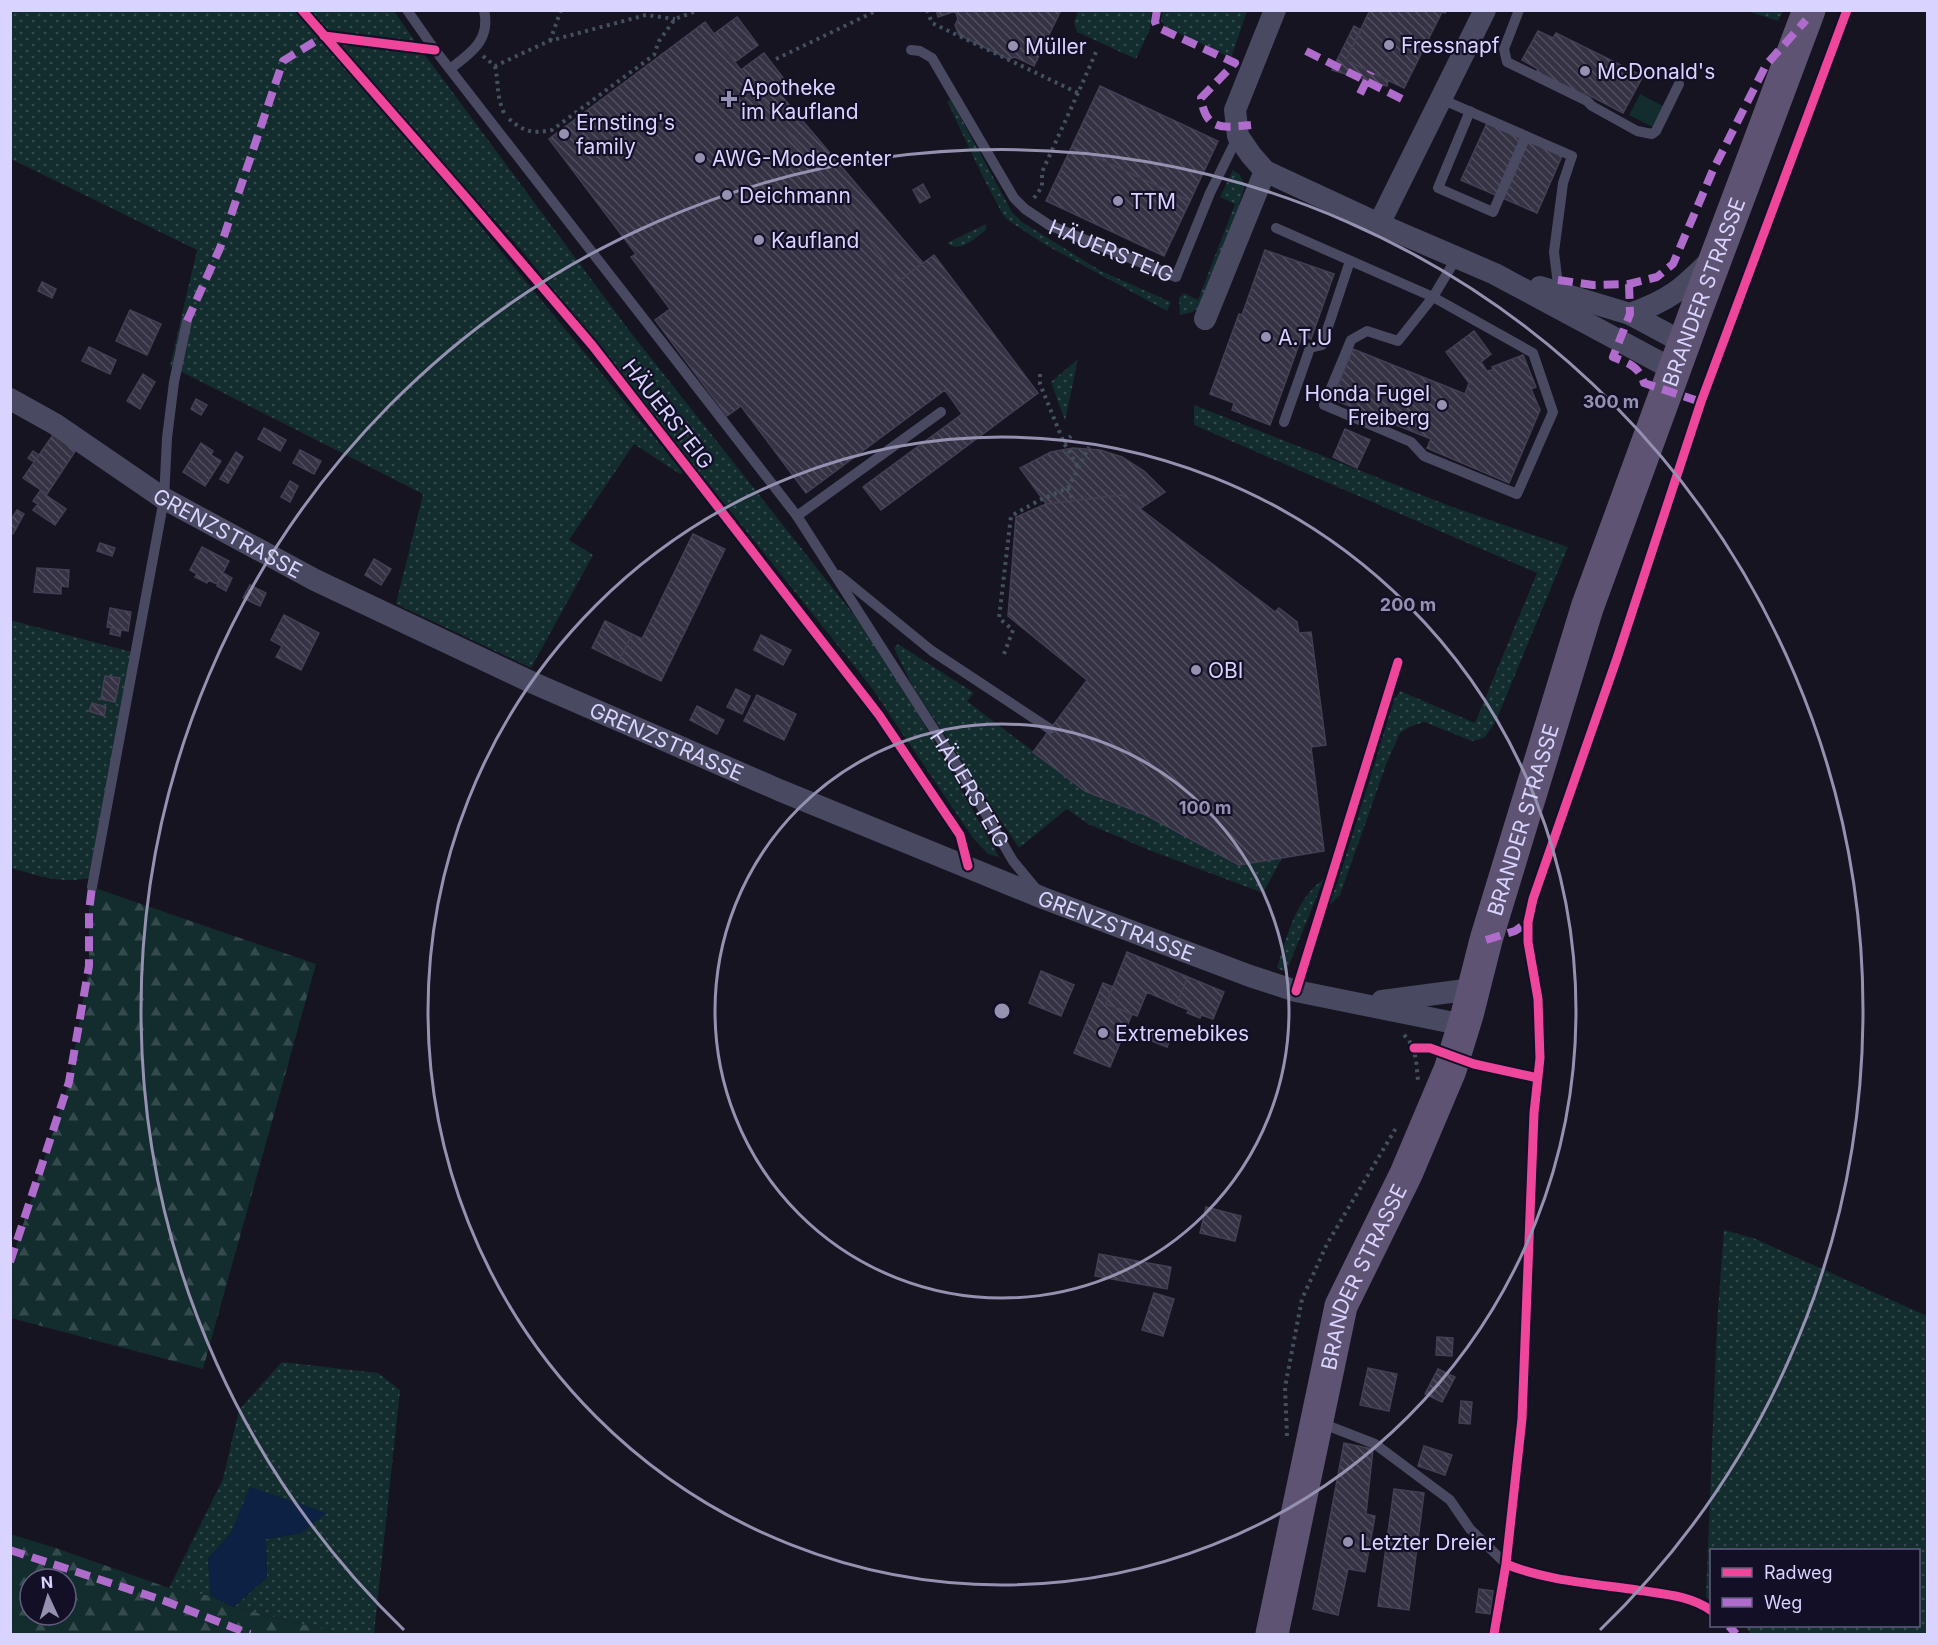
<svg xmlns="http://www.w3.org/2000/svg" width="1938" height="1645" viewBox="0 0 1938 1645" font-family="Inter,sans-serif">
<defs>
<pattern id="grass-dots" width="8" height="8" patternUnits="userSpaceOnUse" patternTransform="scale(1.5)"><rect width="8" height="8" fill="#132c2d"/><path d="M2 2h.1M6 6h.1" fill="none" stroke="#354a4c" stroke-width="1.8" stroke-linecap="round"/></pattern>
<pattern id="forest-firs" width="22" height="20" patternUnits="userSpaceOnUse" patternTransform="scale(1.5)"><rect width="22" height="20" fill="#132c2d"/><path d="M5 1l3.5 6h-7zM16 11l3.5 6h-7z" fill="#354a4c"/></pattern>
<pattern id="building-back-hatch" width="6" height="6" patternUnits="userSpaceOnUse" patternTransform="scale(1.5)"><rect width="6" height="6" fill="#343243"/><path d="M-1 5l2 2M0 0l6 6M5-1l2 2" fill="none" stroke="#514f5f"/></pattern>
</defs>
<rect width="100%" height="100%" fill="#161421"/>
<path fill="url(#grass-dots)" d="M1162,10L1247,11L1231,58L1166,27L1161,21Z
M10,11H299L444,182L683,472L680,474L634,444L569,540L593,555L531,668L396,604L423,494L170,366L197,250L11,159Z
M311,11H394L417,44L329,32Z
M1078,11H1152L1150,29L1136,59L1077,32L1074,23Z
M1747,11H1783L1778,21Z
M335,41L425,55L628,329L884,653L999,857L988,854L973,838L871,687L523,252Z
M951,100L1012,212L1022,222L1101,271L1171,302L1167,311L1044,244L1009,221L1003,215L982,175L947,101Z
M1233,170L1240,175L1245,185L1233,225L1200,308L1190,313L1180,315L1179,298L1184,293L1198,300L1235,204L1220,197Z
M986,224V230C975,238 959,254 947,243Z
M1078,359L1065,421L1051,382Z
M1194,405L1447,505L1568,547L1495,723L1484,738L1472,741L1424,722L1409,727L1400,733L1387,762L1340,895L1328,907L1340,875L1394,700L1400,691L1475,723L1537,573L1194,425Z
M10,620L132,652L92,877C62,885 40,876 11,868Z
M898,644L974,693L967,701L1085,791L1146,815L1239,865L1282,858L1263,893L1154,852L1088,824L1067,809L1019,848L913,687L894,648Z
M1324,879L1288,967L1283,971L1277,968C1287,937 1295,899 1324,879Z
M1724,1230L1753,1238L1927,1316V1634H1751L1745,1626H1918V1550H1712L1711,1601L1706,1597L1717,1324Z
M282,1362L378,1373L400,1390L374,1634H342L234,1607L267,1577L266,1539L301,1533L251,1488L231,1533L208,1559L211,1596L169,1588L223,1479L239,1410Z"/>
<path fill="url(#forest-firs)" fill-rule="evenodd" d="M92,887L316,964L203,1369L11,1318V1262L69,1082L89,966V911Z
M10,1534L56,1548L169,1588L211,1596L234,1607L342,1634H11ZM30,1579H66V1615H30Z"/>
<path fill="#132c2d" d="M1640,94L1663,106L1653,127L1629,115Z"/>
<path fill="#0d2144" d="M250,1487L326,1513L301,1533L266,1539L267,1577L234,1607L211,1596L208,1559L231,1533Z"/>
<path fill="url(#building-back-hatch)" stroke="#433f54" stroke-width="1.5" d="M936,10H955L956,11L938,17Z
M1061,10L1034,66L1015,57L1008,59L959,35L955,25L958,19L955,10Z
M1370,10H1447L1445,13L1442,12L1404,88L1346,60Z
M737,17L758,45L735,62L714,34Z
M705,22L899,281L934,255L1038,393L881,510L863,487L962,414L945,390L806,493L741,406L727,416L655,320L670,309L631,257L636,254L549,139Z
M1354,26L1361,30L1346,60L1388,81L1387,86L1332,70Z
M1538,31L1553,38L1556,33L1643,76L1623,113L1585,93L1581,97L1535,74L1538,69L1522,60Z
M764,53L784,79L774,87L923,263L899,281L741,70Z
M1100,86L1218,141L1190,201L1072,146Z
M1487,123L1562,156L1537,213L1461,180Z
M1072,146L1190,201L1164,256L1046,201Z
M923,184L930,197L920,203L913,190Z
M1265,250L1334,274L1311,339L1302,336L1270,425L1232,410L1234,403L1210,394L1239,314L1242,315Z
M42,282L56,289L52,298L38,291Z
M130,310L161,324L147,355L116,341Z
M1474,331L1491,354L1481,362L1487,371L1493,370L1492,367L1523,355L1536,387L1531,389L1540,410L1509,483L1427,448L1431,439L1332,399L1353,349L1465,394L1469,383L1446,352Z
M89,347L116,360L110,374L82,361Z
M143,374L155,382L140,409L127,401Z
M196,399L207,405L201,415L191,409Z
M264,428L286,440L280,451L258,439Z
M1345,429L1370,440L1357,468L1333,457Z
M55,432L78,447L47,494L23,478Z
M201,443L213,451L211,455L221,461L205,486L183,472Z
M1073,448L1100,450L1122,457L1144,471L1165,492L1141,508L1122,495L1046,504L1020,468L1051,452Z
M300,450L321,461L314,474L293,463Z
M33,451L39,455L34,462L28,458Z
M236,452L243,457L228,483L220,479Z
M290,481L298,486L290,502L281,497Z
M40,491L66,509L55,525L33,510L38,504L33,501Z
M1122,495L1275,612L1279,608L1297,622L1299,633L1311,632L1326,745L1311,747L1324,851L1239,865L1146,815L1085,791L1033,752L1087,680L1008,616L1016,517L1046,504Z
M17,510L24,514L13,534L10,532V521Z
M693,534L725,549L661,681L619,661L632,634L642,639Z
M100,543L115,548L112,556L97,551Z
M202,547L229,561L217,584L208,580L207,583L195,577L197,574L190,570Z
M374,559L391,569L381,585L365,575Z
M37,568L69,570L68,587L61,586V594L34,592Z
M223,573L232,578L226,591L217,586Z
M250,585L266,593L260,606L243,598Z
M110,608L131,612L128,631L107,627Z
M284,615L319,633L301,670L276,657L282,646L271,640Z
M605,621L632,634L619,661L592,648Z
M111,628L121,630L120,636L110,634Z
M761,635L791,650L783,665L754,650Z
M105,676L120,678L115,702L101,699Z
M736,689L750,696L742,714L727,707Z
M757,695L796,714L784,740L744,721Z
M92,703L106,707L104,716L89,711Z
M697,706L724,720L717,734L690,720Z
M1127,952L1188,977L1176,1005L1147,992L1137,1016L1106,1004Z
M1041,971L1074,985L1061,1016L1029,1003Z
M1188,977L1224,992L1213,1019L1201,1015L1200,1018L1187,1013L1189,1010L1176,1005Z
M1103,983L1113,987L1106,1004L1132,1014L1110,1067L1074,1053Z
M1152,1028L1172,1036L1167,1047L1147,1039Z
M1206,1207L1241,1216L1235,1241L1200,1233Z
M1099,1254L1171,1267L1167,1289L1095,1276Z
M1154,1293L1174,1299L1163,1336L1142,1330Z
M1437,1337L1453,1338L1452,1356L1436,1355Z
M1368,1368L1397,1374L1389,1411L1360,1405Z
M1438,1369L1455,1377L1442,1402L1425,1394Z
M1461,1401L1472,1402L1470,1424L1459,1423Z
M1344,1443L1373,1449L1366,1514L1375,1516L1365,1572L1348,1569L1338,1615L1313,1609Z
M1424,1446L1452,1455L1445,1475L1418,1466Z
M1394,1489L1424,1493L1409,1610L1378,1606Z
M1479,1589L1493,1591L1490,1614L1476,1612Z"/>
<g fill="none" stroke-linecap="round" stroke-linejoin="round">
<path stroke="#44505f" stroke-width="4" stroke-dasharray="3 4.5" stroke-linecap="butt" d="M927,10L932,23L1078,93L1096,52
M550,41L561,10
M483,56L495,66L549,41L646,15L675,19
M776,59L878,10
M495,66C499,85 496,95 504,113
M509,119C525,132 532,134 552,130L654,55L659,41L675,19L699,10
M1034,198L1042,187V172L1078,93
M1040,374V384L1064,443L1078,467
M1064,443L1071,436
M1068,488L1073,501
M1004,654L1013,630L999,618L1011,516L1040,500L1068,488L1089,447
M1404,1035C1417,1047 1416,1064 1418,1080
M1287,1436L1285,1387L1302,1299L1327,1244L1396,1128"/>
<g stroke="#4a4962" stroke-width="10">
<path id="s1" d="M407,10L435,50L797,516L962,773L1013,861L1037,890"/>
<path d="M1519,10L1504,49L1507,62L1587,101L1592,106L1637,131L1652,134L1656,131L1679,84"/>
<path id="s2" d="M911,50L920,51L932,58L1014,198L1025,209L1049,225L1176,277L1210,193L1238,136"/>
<path d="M450,69C471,53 491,40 484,10"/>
<path d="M1441,99L1572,156L1563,183L1554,252L1559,293"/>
<path d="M1470,111L1438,188L1493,212L1526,136"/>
<path d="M1276,228L1433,297L1533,353L1553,412L1517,494L1424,456L1411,442L1324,405L1351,340L1367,331L1398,341L1433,297L1457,257"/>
<path d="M1284,422L1310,348L1322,345L1350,261"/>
<path d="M797,516L941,412"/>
<path d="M839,575L932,651L1050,729"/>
<path d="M92,887L164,499L167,438L174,382L187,321"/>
<path d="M1321,1423L1375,1444L1450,1500L1470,1529L1506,1564"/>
</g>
<g stroke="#4a4962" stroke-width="22">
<path d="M1275,10L1235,110L1238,136L1251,155L1265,171L1379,224L1495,274L1674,370"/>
<path d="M1379,224L1485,10"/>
<path d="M1540,287L1630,314L1684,343"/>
<path d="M1630,314C1670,300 1682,289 1711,260"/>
<path d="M1205,319L1265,171"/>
<path id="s3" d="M10,399L55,424L163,498L315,580L531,682L779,790L1043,898L1250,976L1296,991L1464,1025"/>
<path d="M1382,1001L1473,989"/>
</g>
<path stroke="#5e5373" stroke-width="33" id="s4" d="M1272,1634L1341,1306L1406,1174L1450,1070L1467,1015L1486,940L1587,608L1694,316L1809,10"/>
<path stroke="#b06ccc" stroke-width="8" stroke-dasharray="15 8" stroke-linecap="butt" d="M1157,10L1155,22L1157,27L1235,63L1201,98C1206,131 1222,128 1251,125
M1306,51L1406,101
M1360,94L1371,72
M1558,280L1593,285L1629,284L1657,277L1673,264L1713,170L1766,65L1806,20
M1629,284L1630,314L1613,357C1628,363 1639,366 1644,383L1701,402
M187,321L220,248L283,61L324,36L327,37
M1486,940L1515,931L1528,922
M10,1262L69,1082L89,966V911L92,887
M10,1550L165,1601L250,1634
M1729,1626L1736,1634"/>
<defs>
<path id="cycleway" d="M302,10L468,200L592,345L718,507L879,715L960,835L968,866
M324,36L435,50
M1296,991L1398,662
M1414,1048H1430L1474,1064L1538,1078
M1506,1564C1543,1580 1596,1584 1637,1590C1662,1594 1690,1595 1712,1611
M1494,1634L1506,1564L1522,1419L1534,1113L1540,1058L1538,999L1528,942V922L1533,899L1617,658L1701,402L1847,10"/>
</defs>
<use href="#cycleway" stroke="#130f26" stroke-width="13"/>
<use href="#cycleway" stroke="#ed469a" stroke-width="9"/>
</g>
<g fill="none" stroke="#9591b1" stroke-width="3">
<circle cx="1002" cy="1011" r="287"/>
<circle cx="1002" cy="1011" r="574"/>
<path d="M404 1630A861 861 0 1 1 1600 1630"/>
</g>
<g fill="#9591b1" stroke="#130f26" stroke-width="2">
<circle cx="1389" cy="45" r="6"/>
<circle cx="1013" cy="46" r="6"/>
<circle cx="1585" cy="71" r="6"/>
<path d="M726 90h6v6h6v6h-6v6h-6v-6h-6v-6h6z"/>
<circle cx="564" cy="134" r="6"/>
<circle cx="700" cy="158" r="6"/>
<circle cx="727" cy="195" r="6"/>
<circle cx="1118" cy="201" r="6"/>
<circle cx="759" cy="240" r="6"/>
<circle cx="1266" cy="337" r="6"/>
<circle cx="1442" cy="405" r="6"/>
<circle cx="1196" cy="670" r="6"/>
<circle cx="1103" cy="1033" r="6"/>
<circle cx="1348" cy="1542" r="6"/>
</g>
<g text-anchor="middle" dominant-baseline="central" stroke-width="4.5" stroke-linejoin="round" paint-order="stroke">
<g font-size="21" fill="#d9d4ff" stroke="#130f26" text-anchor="start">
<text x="1401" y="45">Fressnapf</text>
<text x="1025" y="46">Müller</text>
<text x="1597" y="71">McDonald's</text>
<text x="741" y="87">Apotheke<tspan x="741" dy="24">im Kaufland</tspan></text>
<text x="576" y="122">Ernsting's<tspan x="576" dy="24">family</tspan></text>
<text x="712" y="158">AWG-Modecenter</text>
<text x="739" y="195">Deichmann</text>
<text x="1130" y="201">TTM</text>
<text x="771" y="240">Kaufland</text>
<text x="1278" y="337">A.T.U</text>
<text x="1430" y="393" text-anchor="end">Honda Fugel<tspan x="1430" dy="24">Freiberg</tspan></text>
<text x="1208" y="670">OBI</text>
<text x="1115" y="1033">Extremebikes</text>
<text x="1360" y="1542">Letzter Dreier</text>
</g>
<g font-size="21" fill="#d9d4ff" stroke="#130f26">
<text stroke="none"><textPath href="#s2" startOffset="297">HÄUERSTEIG</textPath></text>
<text stroke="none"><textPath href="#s4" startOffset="1414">BRANDER STRASSE</textPath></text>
<text transform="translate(668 414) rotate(52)">HÄUERSTEIG</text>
<text stroke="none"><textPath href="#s3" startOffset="256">GRENZSTRASSE</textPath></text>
<text stroke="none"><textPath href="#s3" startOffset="742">GRENZSTRASSE</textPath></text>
<text stroke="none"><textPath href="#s1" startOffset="962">HÄUERSTEIG</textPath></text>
<text stroke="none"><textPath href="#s4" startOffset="856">BRANDER STRASSE</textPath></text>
<text stroke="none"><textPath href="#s3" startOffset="1228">GRENZSTRASSE</textPath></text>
<text stroke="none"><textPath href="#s4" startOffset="370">BRANDER STRASSE</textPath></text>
</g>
</g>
<circle cx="1002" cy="1011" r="9" fill="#9591b1" stroke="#130f26" stroke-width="3"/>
<g font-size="18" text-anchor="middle" font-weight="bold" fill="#9591b1" stroke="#130f26" stroke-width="4.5" stroke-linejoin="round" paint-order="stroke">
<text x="1611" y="408">300 m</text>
<text x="1408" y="611">200 m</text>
<text x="1205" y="814">100 m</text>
</g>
<rect width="1938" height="1645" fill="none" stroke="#d9d4ff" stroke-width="24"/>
<rect x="1710" y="1549" width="210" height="78" fill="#130f26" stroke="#625e7d" stroke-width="1.5"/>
<rect x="1722" y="1568" width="30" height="9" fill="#ed469a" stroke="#625e7d" stroke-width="1.5"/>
<text x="1764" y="1579" font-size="18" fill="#d9d4ff">Radweg</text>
<rect x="1722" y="1598" width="30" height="9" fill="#b06ccc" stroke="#625e7d" stroke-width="1.5"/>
<text x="1764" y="1609" font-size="18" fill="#d9d4ff">Weg</text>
<g transform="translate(48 1597) rotate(356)"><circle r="28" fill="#130f26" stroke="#625e7d" stroke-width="1.5"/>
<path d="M0-4.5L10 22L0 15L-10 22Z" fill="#9591b1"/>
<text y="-9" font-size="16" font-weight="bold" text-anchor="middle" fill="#d9d4ff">N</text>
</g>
</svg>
